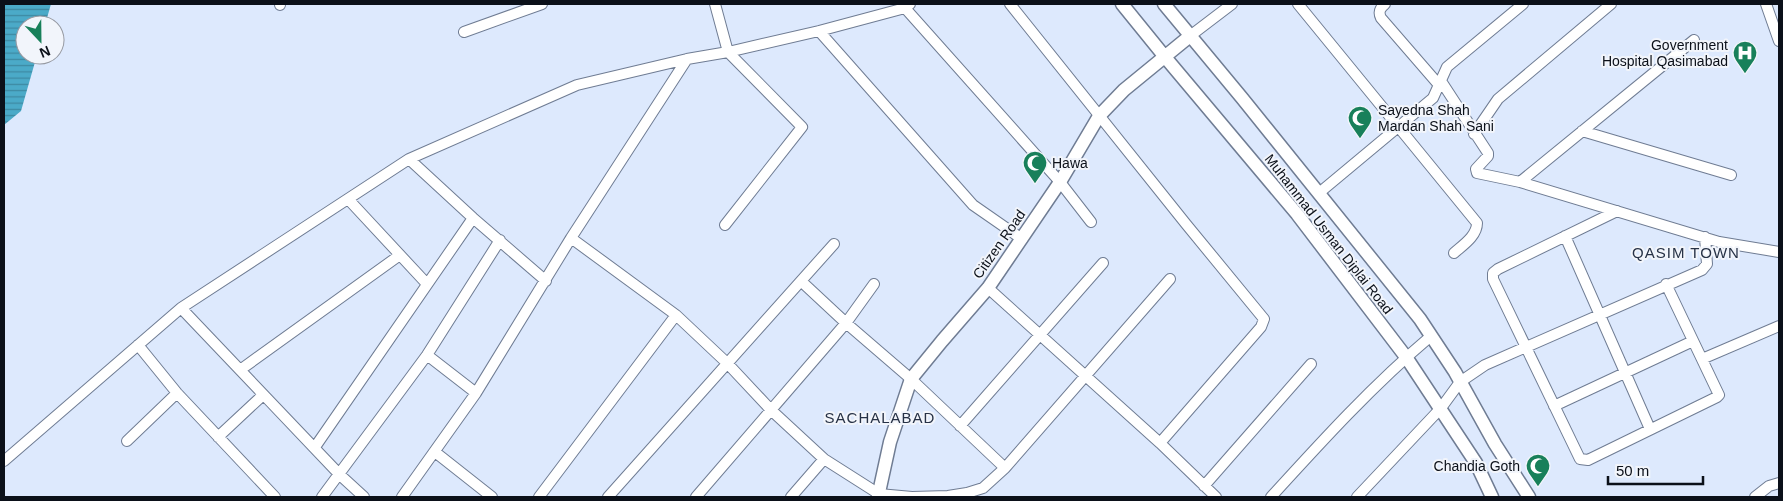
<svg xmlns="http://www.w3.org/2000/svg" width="1783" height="501" viewBox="0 0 1783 501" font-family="Arial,sans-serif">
<defs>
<pattern id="water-rules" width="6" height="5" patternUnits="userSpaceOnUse" patternTransform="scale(1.25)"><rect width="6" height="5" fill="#4baac8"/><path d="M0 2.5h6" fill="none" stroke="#3d89a2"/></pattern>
</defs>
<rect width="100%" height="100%" fill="#dde9fd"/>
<path fill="url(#water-rules)" d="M4,4H51L45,25H25V55H37L21,111L4,125Z"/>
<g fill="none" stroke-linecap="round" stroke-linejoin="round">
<defs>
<path id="minor" d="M280,4V5
M715,4L728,52L802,127L725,225
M1010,4L1186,224L1264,319L1261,327L1160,443
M1298,4L1477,223C1477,236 1463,245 1454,253
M1385,4C1380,8 1378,12 1381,18L1439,85
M1766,4L1779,41
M905,8L1060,182L1091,222
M819,31L973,205L1022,239
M464,32L542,4
M1190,36L1232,4
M1441,81L1488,153V156L1476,169L1477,173L1520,182L1719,242L1779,252
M1582,131L1731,175
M1474,134L1498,99L1611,4
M409,159L473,218L546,281
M1520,182L1694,40
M1319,193L1433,98L1447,67L1523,4
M348,199L427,284
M1617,211L1498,269L1493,273V279L1580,459L1588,460L1717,397L1719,395L1666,284
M1565,236L1650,429
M571,238L676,315L727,363L771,410L824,459L879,494L912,497L948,496L967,493L983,488L1005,468L911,379L846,323L802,282
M988,288L1160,443L1216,497
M181,308L340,475L364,497
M138,345L177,393L275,497
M427,355L476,393
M1702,359L1779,326
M240,370L400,255
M1554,406L1693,341
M960,426L1103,263
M218,437L263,395
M127,441L177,393
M315,447L473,218
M435,452L492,497
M4,461L181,308L409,159L577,85L687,59L728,52L819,31L905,8L910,4
M1005,468L1170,279
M1204,486L1311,364
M322,497L427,355L500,240
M402,497L476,393L571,238L687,59
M539,497L676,315
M608,497L834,244
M696,497L846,323L874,284
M791,497L824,459
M1271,497C1322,441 1373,385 1431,336
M1357,497L1441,408L1460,382L1485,365L1702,270L1707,264L1705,237
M1755,497L1769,486L1779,483"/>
<path id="tertiary" d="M1122,4L1165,57L1297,214L1406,357L1476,463L1492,497
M1164,4L1242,98L1420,319L1455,372L1495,444L1529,497
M878,497L890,442L911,379L942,341L988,288L1060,182L1099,116L1124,90L1190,36"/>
</defs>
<use href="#minor" stroke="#6f7c93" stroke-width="12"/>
<use href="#tertiary" stroke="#6f7c93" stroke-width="15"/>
<use href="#minor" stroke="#fff" stroke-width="10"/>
<use href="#tertiary" stroke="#fff" stroke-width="12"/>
</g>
<defs>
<symbol id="hospital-pin" viewBox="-11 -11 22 30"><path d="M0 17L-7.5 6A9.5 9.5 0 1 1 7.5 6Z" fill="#18805a" stroke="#f2f5fb"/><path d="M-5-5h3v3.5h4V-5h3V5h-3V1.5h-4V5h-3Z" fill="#fff"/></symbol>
<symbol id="mosque-pin" viewBox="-11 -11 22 30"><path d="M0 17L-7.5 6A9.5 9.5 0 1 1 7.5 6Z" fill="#18805a" stroke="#f2f5fb"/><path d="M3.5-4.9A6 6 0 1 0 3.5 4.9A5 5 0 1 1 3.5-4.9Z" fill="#fff"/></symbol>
</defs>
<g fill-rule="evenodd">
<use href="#hospital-pin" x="1731" y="39" width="28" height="38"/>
<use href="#mosque-pin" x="1346" y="104" width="28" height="38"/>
<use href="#mosque-pin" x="1021" y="149" width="28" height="38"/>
<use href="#mosque-pin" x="1524" y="452" width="28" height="38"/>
</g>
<g text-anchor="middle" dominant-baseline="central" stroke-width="4" stroke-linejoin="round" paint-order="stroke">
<g font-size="14" fill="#0b1019" stroke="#f2f5fb" text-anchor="end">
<text x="1728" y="45">Government<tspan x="1728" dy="16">Hospital Qasimabad</tspan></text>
<text x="1378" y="110" text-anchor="start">Sayedna Shah<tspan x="1378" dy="16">Mardan Shah Sani</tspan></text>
<text x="1052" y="163" text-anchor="start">Hawa</text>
<text x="1520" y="466">Chandia Goth</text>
</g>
<g font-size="14" fill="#0b1019" stroke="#f2f5fb">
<text transform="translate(1329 234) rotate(52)">Muhammad Usman Diplai Road</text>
<text transform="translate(999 244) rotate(-55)">Citizen Road</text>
</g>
<g font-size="15" letter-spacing="1" fill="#273246" stroke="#f2f5fb">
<text x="1686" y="252">QASIM TOWN</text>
<text x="880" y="417">SACHALABAD</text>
</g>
</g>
<rect width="1783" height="501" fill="none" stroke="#0b1019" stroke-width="10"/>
<g transform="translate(40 40) rotate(158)"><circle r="24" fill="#f2f5fb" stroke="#9699a1"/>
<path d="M0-4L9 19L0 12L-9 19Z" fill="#18805a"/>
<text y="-8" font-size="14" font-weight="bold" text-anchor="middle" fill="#0b1019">N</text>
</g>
<path d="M1608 476v8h95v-8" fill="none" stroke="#0b1019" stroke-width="2.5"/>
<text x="1616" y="476" font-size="15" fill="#0b1019" stroke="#f2f5fb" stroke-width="4" paint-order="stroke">50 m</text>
</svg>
